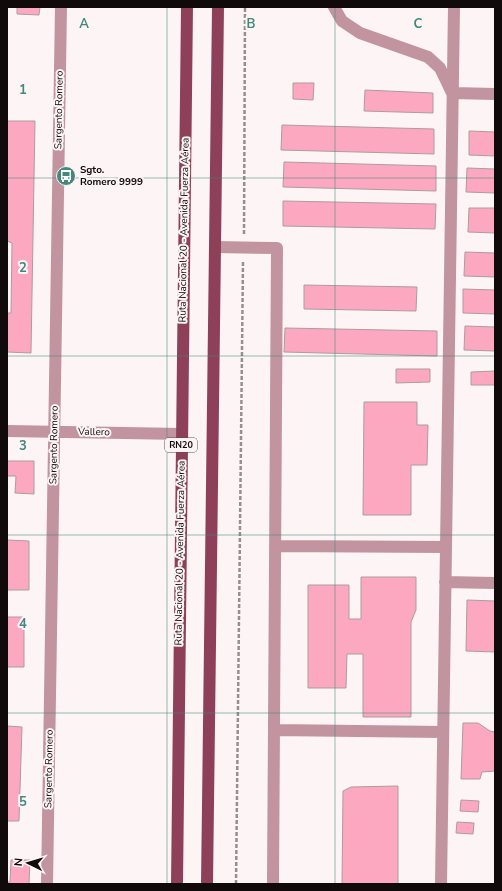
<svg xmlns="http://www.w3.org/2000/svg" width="502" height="891" viewBox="0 0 502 891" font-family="'Nunito Sans',sans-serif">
<rect width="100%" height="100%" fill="#fdf4f6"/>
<path fill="#fca8c0" stroke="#ae9ba0" d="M17,7H40L39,15L17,14Z
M293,83H314L313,100L293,99Z
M365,90L433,93V113L364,111Z
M7,121H35L31,353L7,352V313H11L12,243L7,241Z
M282,125L434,129V154L281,150Z
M469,131L495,132V156L469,155Z
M284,162L436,166V191L283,187Z
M467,168L495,169V193L466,192Z
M283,201L436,204L435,229L283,226Z
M469,208H495V233L468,232Z
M465,252L495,253V277L464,276Z
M304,285L417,287L416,311L304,309Z
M463,289L495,290V314L463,313Z
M465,326L495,327V351L464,350Z
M285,328L437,331V356L284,352Z
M396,369H430V382L396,383Z
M495,371V385H471V372Z
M364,402H417V425H428L427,465H411V515H363Z
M7,461H34V494L15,493L16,476H7Z
M7,540L29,541V590H7Z
M361,577H416V610L411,622V717H363V654H347L346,688H308V585H349V619H361Z
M467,600L495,601V652L466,651Z
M7,617H24V667H7Z
M463,723H478L490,731L495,732V771L482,772L480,779H461Z
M7,726L22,727L19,821H7Z
M398,786V884H342L343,791L351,787Z
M461,800L479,801L478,812L460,811Z
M457,822L474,823L473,834L456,833Z
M11,860H30L29,884H7V882H10Z"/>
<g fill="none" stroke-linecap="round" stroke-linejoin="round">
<path stroke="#968e90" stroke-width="2.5" stroke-dasharray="4 2" stroke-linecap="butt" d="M244,234L245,7
M236,884L243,261"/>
<path stroke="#c294a0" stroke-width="12" d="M334,7L342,21L360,33L428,57L440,68L452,93L495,94
M215,247L277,248L273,884
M7,431L182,434
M275,546L445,547
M445,582L495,583
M274,730L443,732
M47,884L61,7
M441,884L454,7"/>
<path stroke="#8e405b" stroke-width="12" d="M177,884L187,7
M207,884L218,7"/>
</g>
<path fill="none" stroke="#44887c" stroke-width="1" stroke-opacity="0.55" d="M167,7V884M335,7V884M7,178H495M7,356H495M7,535H495M7,713H495"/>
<defs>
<symbol id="bus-disc" viewBox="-11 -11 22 22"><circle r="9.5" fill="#44887c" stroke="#fdf4f6"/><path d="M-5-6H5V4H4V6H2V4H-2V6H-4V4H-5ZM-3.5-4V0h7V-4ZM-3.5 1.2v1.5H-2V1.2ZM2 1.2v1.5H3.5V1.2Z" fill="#fff"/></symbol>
</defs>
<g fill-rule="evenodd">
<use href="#bus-disc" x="55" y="165" width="22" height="22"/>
</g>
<g text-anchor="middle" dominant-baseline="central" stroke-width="4" stroke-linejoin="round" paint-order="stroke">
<rect fill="#fdf4f6" stroke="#575052" stroke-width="1" x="165" y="438" width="32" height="14" rx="3"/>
<g font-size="9" font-weight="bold" fill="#100a0b">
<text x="181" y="445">RN20</text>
</g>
<g font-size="10" fill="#100a0b" stroke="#fdf4f6">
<text transform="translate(59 110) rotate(-89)">Sargento Romero</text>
<text transform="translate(184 230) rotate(-89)">Ruta Nacional 20 - Avenida Fuerza Aérea</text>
<text transform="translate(94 432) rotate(1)">Vallero</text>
<text transform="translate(54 445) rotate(-89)">Sargento Romero</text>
<text transform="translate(180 553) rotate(-89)">Ruta Nacional 20 - Avenida Fuerza Aérea</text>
<text transform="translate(49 769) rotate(-89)">Sargento Romero</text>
</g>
<g font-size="10" font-weight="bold" fill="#100a0b" stroke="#fdf4f6" text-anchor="start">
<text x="80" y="170">Sgto.<tspan x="80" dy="12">Romero 9999</tspan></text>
</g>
</g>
<g font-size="13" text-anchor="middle" font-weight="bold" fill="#44887c" stroke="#fdf4f6" stroke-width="4" stroke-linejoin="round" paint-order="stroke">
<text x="84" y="28">A</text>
<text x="251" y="28">B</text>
<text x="418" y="28">C</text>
<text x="23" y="94">1</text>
<text x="23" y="272">2</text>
<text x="23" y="450">3</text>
<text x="23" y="628">4</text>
<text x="23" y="806">5</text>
</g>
<rect width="502" height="891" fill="none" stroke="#100a0b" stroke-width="16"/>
<g transform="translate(28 863) rotate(275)" stroke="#fdf4f6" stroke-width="3" paint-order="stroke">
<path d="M0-3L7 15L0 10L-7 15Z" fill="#100a0b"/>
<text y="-6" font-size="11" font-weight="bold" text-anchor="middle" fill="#100a0b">N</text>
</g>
</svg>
